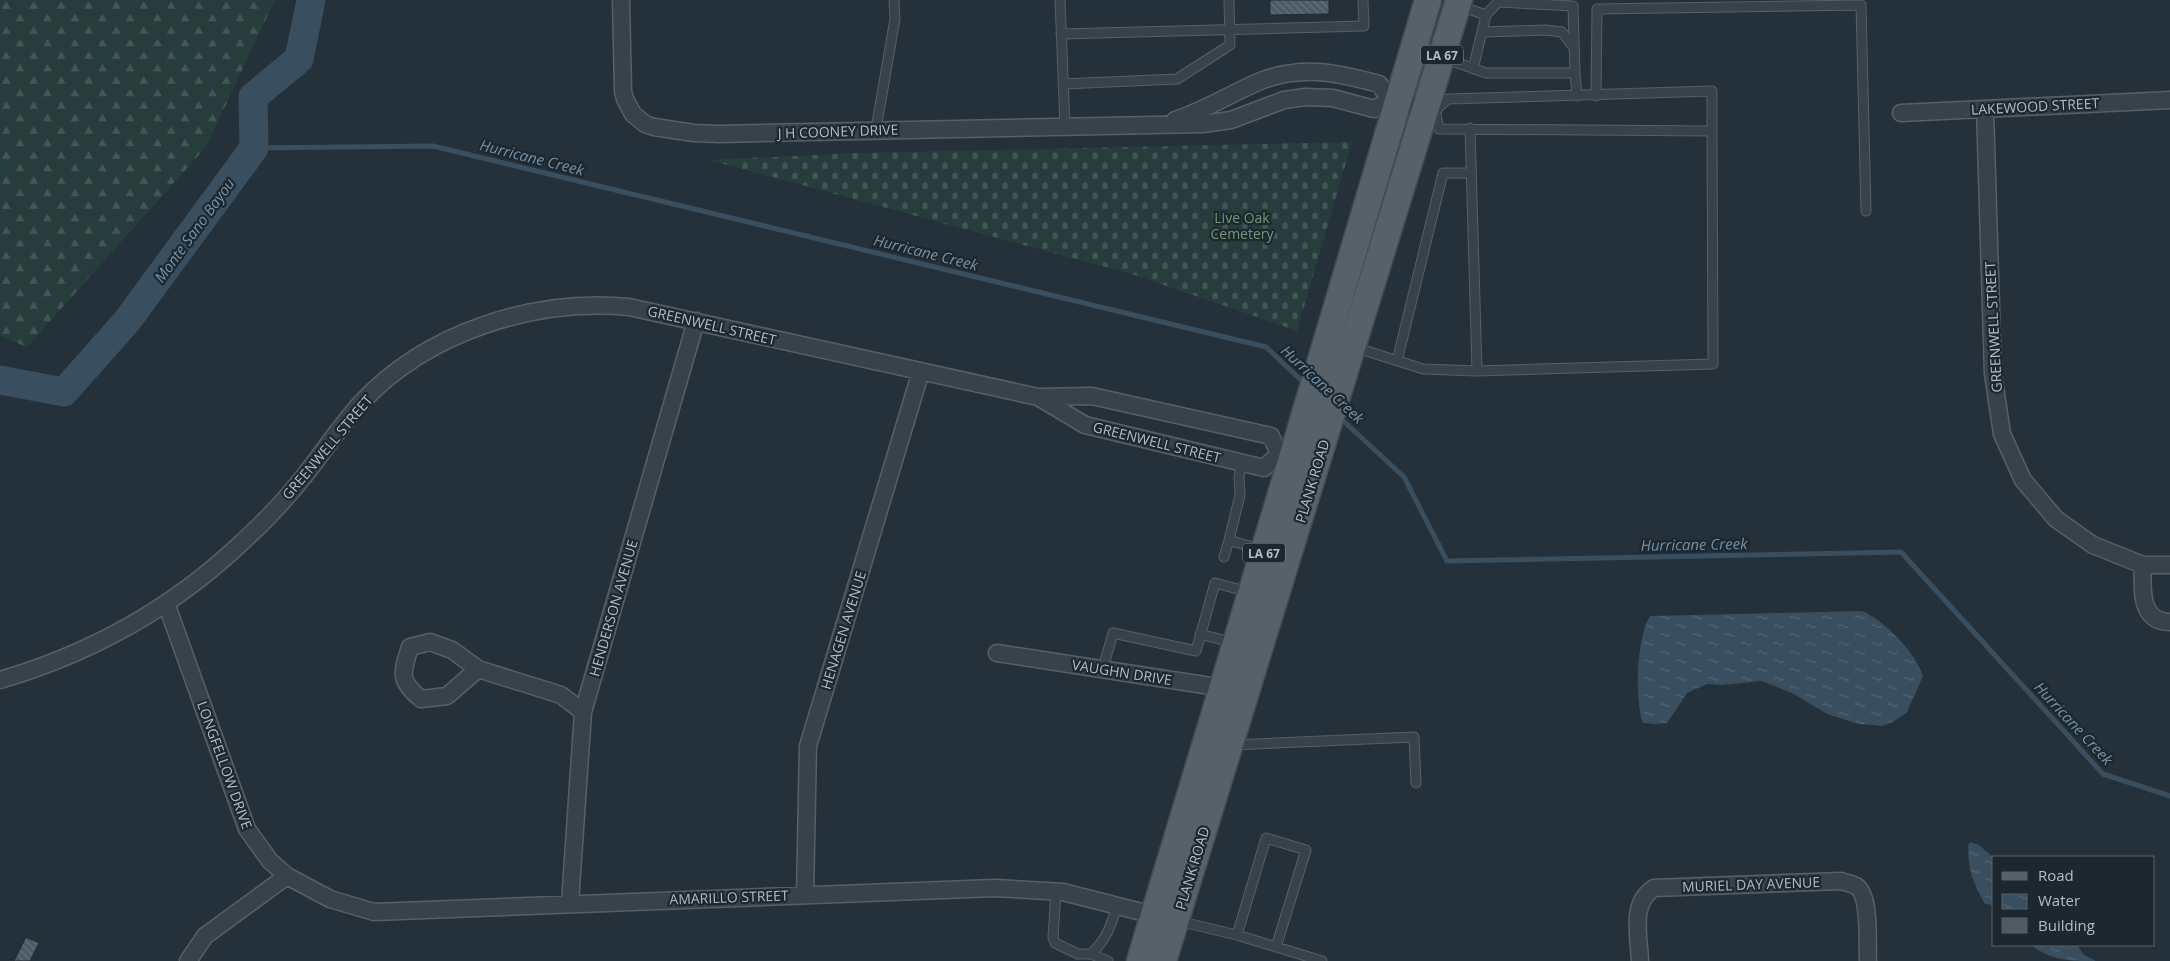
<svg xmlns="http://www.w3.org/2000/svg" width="2170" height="961" viewBox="0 0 2170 961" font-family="'Open Sans',sans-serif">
<defs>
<pattern id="forest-firs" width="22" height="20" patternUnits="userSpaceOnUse" patternTransform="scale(1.25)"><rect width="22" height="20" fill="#273d3b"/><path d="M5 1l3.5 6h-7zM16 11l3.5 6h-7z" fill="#445756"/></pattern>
<pattern id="cemetery-stones" width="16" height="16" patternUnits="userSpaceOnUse" patternTransform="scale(1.25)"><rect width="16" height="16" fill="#273d3b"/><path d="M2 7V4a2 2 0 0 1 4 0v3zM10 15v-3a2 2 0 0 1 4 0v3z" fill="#445756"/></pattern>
<pattern id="water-ripples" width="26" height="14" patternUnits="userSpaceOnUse" patternTransform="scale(1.25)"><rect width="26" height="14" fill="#394f60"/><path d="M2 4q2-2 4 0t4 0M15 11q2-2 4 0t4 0" fill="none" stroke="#536675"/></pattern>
<pattern id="building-back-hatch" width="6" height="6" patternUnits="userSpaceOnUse" patternTransform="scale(1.25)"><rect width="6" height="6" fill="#4c5b65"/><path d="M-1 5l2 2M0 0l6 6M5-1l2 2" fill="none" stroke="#63717a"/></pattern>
</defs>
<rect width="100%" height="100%" fill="#24303a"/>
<path fill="url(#forest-firs)" d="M0,0H275L206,147L27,347L0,336Z"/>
<path fill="url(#cemetery-stones)" d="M1352,142L1297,331L1135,275L709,160L854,153Z"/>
<path fill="url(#water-ripples)" d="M1862,611C1884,620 1916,653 1923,676L1907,712L1893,722L1882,726L1859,724L1827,714L1792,693L1761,681L1722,685L1707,684L1687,693L1667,723L1655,724L1643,723C1634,700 1637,636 1650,616Z
M1970,842L1979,845L1994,858V905L1985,904C1972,879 1969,875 1968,845Z
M2031,945H2077L2084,955L2096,961C2070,961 2052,961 2031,945Z"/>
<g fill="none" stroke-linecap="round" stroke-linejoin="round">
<path stroke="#394f60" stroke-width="5" d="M254,148L433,146L1266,347L1305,384
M1338,416L1404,477L1447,561L1901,552L2103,774L2170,796"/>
<path stroke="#394f60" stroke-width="29" d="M0,380L64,392L127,321L254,148L253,97L299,59L311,0"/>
</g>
<path fill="url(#building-back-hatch)" stroke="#1f2931" d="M1270,0H1329V14L1270,15Z
M26,937L39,943L30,961H14Z"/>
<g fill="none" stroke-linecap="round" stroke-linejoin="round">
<defs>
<path id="lane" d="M1060,0L1065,126
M1460,6L1486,15L1473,69
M1486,15L1498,2L1573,6L1575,73
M1482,32L1546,30L1562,32L1574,48
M1061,34L1364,26L1363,0
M1444,58L1486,73H1575L1577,96
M1063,84L1177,79L1230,45L1229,0
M1712,91V131L1439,129L1435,110L1448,99Z
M1596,96L1597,9L1861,5L1866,211
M876,129L895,19L894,0
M1354,347L1423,369L1477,371L1470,128
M1397,361L1443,173H1471
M1477,371L1713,364L1712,131
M1241,462L1239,478L1240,495L1229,540L1262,550
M1224,557L1229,540
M1200,634L1234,643
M1103,668L1113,633L1196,651L1215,583L1249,592
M1233,745L1414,737L1416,783
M1056,891L1053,937L1055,943L1078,954H1091C1106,940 1111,926 1117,906
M1178,921L1237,935L1322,961
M1237,935L1266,838L1306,850L1276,947
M1091,954L1108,961"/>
<path id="street" d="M621,0L623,91L625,99L633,114L645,124L654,127L694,133L719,134L1203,124L1231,120L1284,100L1306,97L1333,98L1374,109L1390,100L1433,110
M1985,109L1993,374L2002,434L2023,480L2056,519L2093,545L2143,565H2170
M1901,113L2170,100
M1175,120C1206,110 1233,92 1263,80C1305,65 1338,73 1379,84L1390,100
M1038,397L1085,425L1264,468L1279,454
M2143,565C2142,587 2139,622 2170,622
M166,603L247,829L270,861L287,876L205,936L188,961
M997,653L1230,689
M478,669L447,696L421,699C398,680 402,673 410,647L430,642L452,650L478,669L561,695L583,712
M0,680C89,654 169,610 237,547C261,525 285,501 305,475C324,451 341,425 361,403C427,332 534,298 629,307L1038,397L1092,396L1271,436L1279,454
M287,876L330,899L374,912L995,888L1063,892L1161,917
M805,895L808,746L921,371
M570,903L583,712L696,321
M1640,961C1639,936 1630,903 1654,888L1841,881C1846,883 1851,883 1856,886C1871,895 1867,944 1868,961"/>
<path id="primary" d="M1140,961L1292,458L1428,0
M1163,961L1459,0"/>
</defs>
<use href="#lane" stroke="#566068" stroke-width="11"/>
<use href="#street" stroke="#566068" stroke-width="19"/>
<use href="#primary" stroke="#414b53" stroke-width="29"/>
<use href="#lane" stroke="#38424a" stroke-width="9"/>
<use href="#street" stroke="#38424a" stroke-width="16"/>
<use href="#primary" stroke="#56616a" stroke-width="26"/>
</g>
<g text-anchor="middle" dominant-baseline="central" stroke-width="4.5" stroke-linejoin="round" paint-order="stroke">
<g fill="#1d272f" stroke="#869099" stroke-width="1">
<rect x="1421" y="45.5" width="42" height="19" rx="4"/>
<rect x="1243" y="543.5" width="42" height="19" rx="4"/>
</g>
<g font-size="12" font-weight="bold" fill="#b3bdc6">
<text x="1442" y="55">LA 67</text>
<text x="1264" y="553">LA 67</text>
</g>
<g font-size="14" fill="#b3bdc6" stroke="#1d272f">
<text transform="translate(2035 106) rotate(-3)">LAKEWOOD STREET</text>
<text transform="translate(838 131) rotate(-2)">J H COONEY DRIVE</text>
<text transform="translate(712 325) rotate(13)">GREENWELL STREET</text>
<text transform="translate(1993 327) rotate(-93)">GREENWELL STREET</text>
<text transform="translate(1157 442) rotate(14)">GREENWELL STREET</text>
<text transform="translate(327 447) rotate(-50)">GREENWELL STREET</text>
<text transform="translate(1312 481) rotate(-73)">PLANK ROAD</text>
<text transform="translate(613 608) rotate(-74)">HENDERSON AVENUE</text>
<text transform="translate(843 630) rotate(-73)">HENAGEN AVENUE</text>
<text transform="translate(1122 672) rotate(9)">VAUGHN DRIVE</text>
<text transform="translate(225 765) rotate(70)">LONGFELLOW DRIVE</text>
<text transform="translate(1192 868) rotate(-73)">PLANK ROAD</text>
<text transform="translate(1751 884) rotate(-2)">MURIEL DAY AVENUE</text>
<text transform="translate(729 897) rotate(-2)">AMARILLO STREET</text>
</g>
<g font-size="14" fill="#739a76" stroke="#1d272f">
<text x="1242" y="217">Live Oak<tspan x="1242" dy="16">Cemetery</tspan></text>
</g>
<g font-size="15" font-style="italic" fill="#7592a8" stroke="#1d272f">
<text transform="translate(532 157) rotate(14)">Hurricane Creek</text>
<text transform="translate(194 230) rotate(-54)">Monte Sano Bayou</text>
<text transform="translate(926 252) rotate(14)">Hurricane Creek</text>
<text transform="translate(1323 384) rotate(43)">Hurricane Creek</text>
<text transform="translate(1694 544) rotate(-1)">Hurricane Creek</text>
<text transform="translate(2074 723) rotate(47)">Hurricane Creek</text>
</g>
</g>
<rect x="1992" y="856" width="162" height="90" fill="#1d272f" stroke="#59636b"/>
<rect x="2002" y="872" width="25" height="8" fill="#56616a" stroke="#59636b"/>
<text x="2038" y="881" font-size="15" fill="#b3bdc6">Road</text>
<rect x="2002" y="894" width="25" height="15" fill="url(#water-ripples)" stroke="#59636b"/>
<text x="2038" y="906" font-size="15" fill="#b3bdc6">Water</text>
<rect x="2002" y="918" width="25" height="15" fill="#4c5b65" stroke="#59636b"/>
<text x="2038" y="931" font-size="15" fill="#b3bdc6">Building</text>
</svg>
